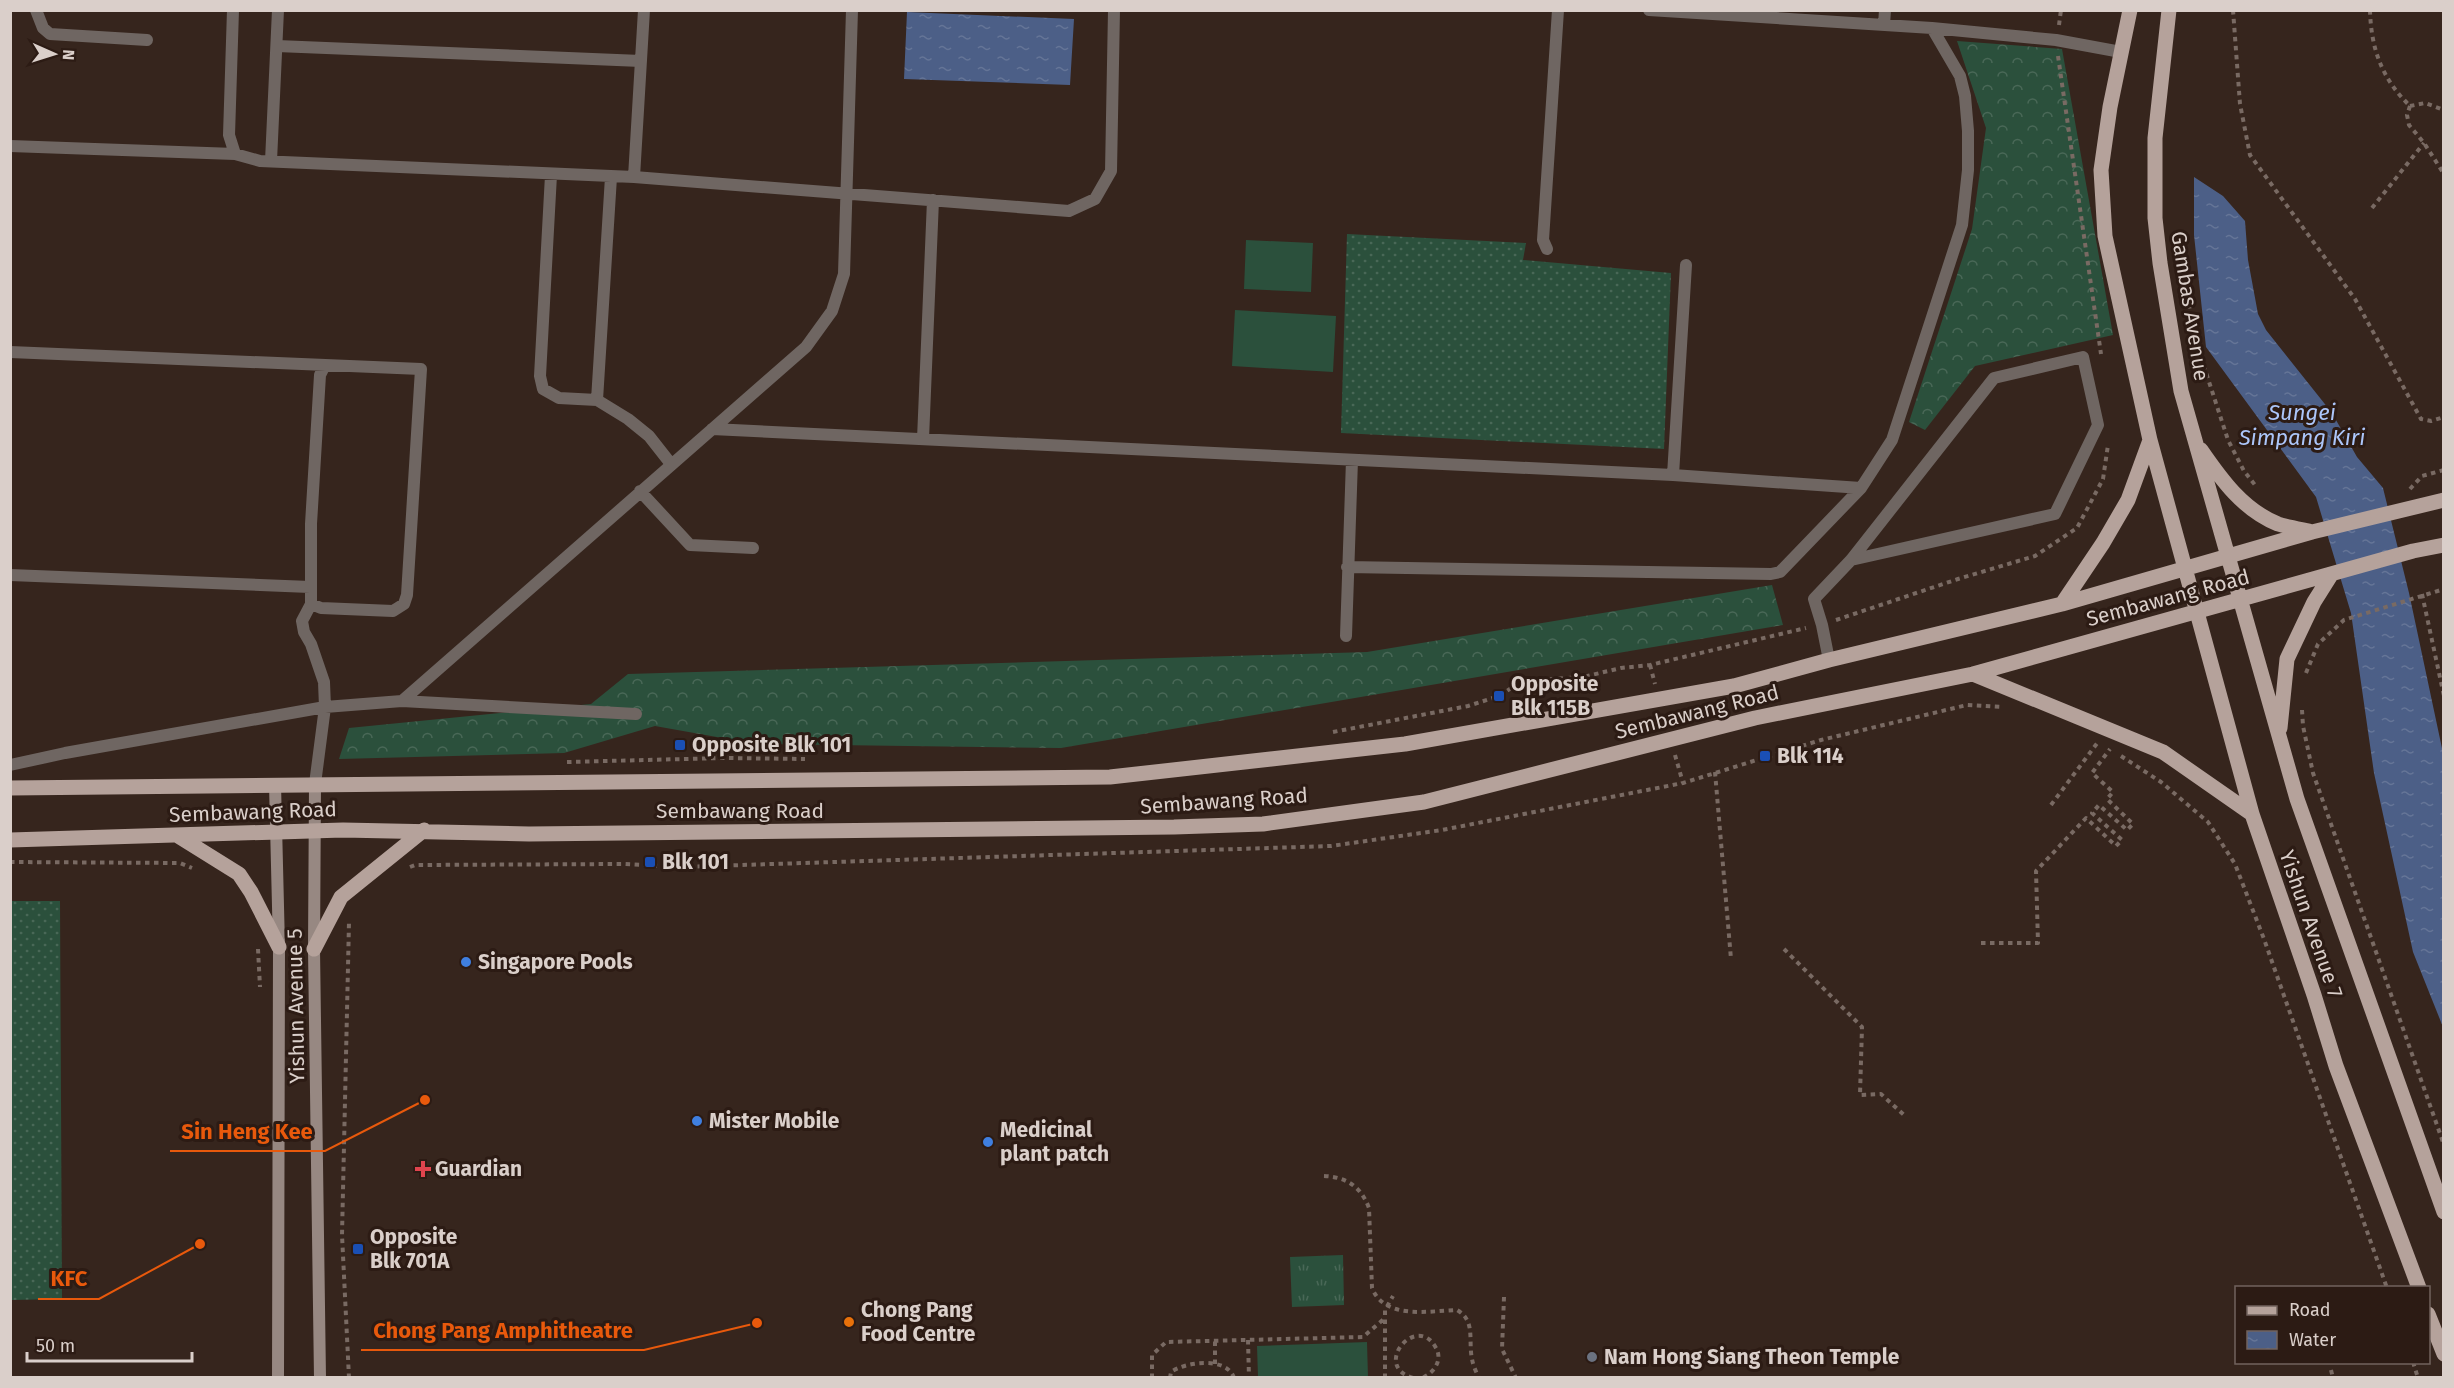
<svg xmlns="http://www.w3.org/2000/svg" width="2454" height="1388" viewBox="0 0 2454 1388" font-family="'Fira Sans',sans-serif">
<defs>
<pattern id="grass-dots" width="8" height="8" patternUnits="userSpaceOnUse" patternTransform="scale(1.5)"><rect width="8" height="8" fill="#2b503c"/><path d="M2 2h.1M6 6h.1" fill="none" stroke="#496857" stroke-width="1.8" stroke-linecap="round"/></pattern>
<pattern id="forest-crowns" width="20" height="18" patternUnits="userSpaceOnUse" patternTransform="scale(1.5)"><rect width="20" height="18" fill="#2b503c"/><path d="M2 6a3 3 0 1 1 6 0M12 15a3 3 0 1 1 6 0" fill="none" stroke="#496857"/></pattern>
<pattern id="park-tufts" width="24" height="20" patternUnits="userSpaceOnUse" patternTransform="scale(1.5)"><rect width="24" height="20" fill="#2b503c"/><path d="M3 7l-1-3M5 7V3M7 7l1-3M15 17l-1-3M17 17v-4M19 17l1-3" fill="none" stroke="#496857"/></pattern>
<pattern id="water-ripples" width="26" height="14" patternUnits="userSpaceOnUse" patternTransform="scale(1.5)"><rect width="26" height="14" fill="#4c5f87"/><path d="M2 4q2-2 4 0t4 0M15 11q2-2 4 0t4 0" fill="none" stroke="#657597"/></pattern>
</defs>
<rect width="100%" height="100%" fill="#36251d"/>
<path fill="url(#grass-dots)" d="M1347,234L1526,243L1523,260L1671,273L1664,449L1341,433Z
M10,901H60L62,1299L11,1300Z"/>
<path fill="url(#forest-crowns)" d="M1957,41L2062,49L2113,335L1975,366L1925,430L1909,422L1972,229L1986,128Z
M1772,585L1783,625L1061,748L756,744L655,726L564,753L339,759L349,728L591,704L628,674L1367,652Z"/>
<path fill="url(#park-tufts)" d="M1343,1255L1344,1305L1292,1307L1290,1257Z"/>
<path fill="#2b503c" d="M1246,240L1313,243L1311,292L1244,289Z
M1235,310L1336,316L1333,372L1232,366Z
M1367,1342L1368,1377H1258L1257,1346Z"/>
<path fill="url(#water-ripples)" d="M907,12L1074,19L1070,85L904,79Z
M2194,177L2223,196L2245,221L2248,260L2258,314L2266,330L2332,413L2357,457L2383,488L2409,593L2443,753V1027L2413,952L2374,773L2351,613L2316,497L2206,347L2194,235Z"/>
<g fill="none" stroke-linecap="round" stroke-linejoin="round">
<path stroke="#796a63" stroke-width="4" stroke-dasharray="4.5 4.5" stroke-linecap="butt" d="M2233,10L2240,104L2250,155L2355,299L2421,419L2431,421L2444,417
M2370,10C2371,49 2382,79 2410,106
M2059,25L2061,10
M2058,56L2101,354
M2410,106L2407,115L2409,125L2424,143L2444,174
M2410,106L2425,103L2444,110
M2372,208L2424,143
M2180,260L2197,345L2228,440L2244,471L2255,485
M2410,489L2422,476L2444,470
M2422,594L2444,696
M1836,620L1958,579L2035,556L2077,528L2103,479L2108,445
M1650,665L1655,684
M2306,673L2318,644L2344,620L2444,589
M2302,710L2303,726L2313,773L2444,1145
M1333,732L1468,706L1499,696L1522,681L1583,677L1621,668L1650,665L1806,628
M1675,755L1683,783
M2121,756L2161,782L2208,822L2235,864L2264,939L2387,1288
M567,762L724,758L805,759
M1715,772L1731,959
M2051,805L2098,742
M10,862L180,863L192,868
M410,867L415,865L624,864L680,867L1331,846L1442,830L1683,783L1821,740L1967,705L2002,707
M1981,943H2038L2036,871L2086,818L2116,846L2122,840L2092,813L2099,805L2127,830L2133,824L2107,799L2113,792L2092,773L2110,749
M258,949L260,987
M1784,949L1862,1027L1860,1095L1881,1094L1904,1115
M1324,1176C1347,1177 1361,1187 1369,1208L1372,1288C1385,1320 1428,1311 1457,1310C1476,1321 1468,1340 1472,1359C1473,1365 1476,1372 1479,1378
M1504,1297L1502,1349L1516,1378
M1248,1340L1249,1378
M2413,1362L2418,1378
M1215,1364V1341
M2331,1370L2333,1378
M349,1378L342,1235L349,922
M1152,1378V1355L1166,1342L1363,1337L1385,1318
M1170,1378L1171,1372C1185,1362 1227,1356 1234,1378
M1385,1378V1310L1393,1296
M1413,1378C1371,1366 1417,1312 1436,1348C1443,1360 1434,1373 1422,1378"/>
<path stroke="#6f6662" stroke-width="12" d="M36,10L43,28L50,34L147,40
M233,10L229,135L235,154L260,161L634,177L1069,211L1095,199L1111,171L1114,10
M1649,10L1932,28L2056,40L2121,52
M1884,25L1885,10
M277,46L641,61
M10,146L235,154
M271,161L278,10
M551,175L540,376L543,389L559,398L597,400L628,419L649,436L671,464
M634,177L644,10
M1547,249L1543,240L1558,10
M10,352L421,369L407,595L404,604L393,611L321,608L311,604
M597,400L611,177
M712,429L1673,475L1861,488
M923,439L933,200
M1673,475L1686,265
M640,491L690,545L753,548
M1347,567L1771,574L1780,572L1861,488L1892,440L1962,225L1968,170V131L1965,96L1960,76L1932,28
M10,575L310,587
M1346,636L1352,460
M1829,660L1822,625L1814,599L1851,560L1994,378L2083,357L2098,425L2055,514L1851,560
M402,701L806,347L832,311L844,274L852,10
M10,765L65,753L325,707L402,701L636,714
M315,784L325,707L324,682L311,644L304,632L302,621L311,604V524L320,375L324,367"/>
<path stroke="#978882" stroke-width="12" d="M275,784L279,947L278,1378
M315,784L314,949L320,1378"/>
<path stroke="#b5a29b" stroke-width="15" d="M2130,10L2110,107L2101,170L2105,236L2150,440L2252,814L2314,995L2336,1066L2419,1288
M2169,10L2155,138V218L2160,263L2181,391L2297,799L2444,1212
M2201,450C2221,479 2243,510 2278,524C2287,527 2299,529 2309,531
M2062,604L2103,543L2128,500L2150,440
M1973,674L2163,752L2252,814
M2280,728L2287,659L2314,602L2331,575
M10,788L1110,777L1405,744L1734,686L1829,660L2062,604L2312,532L2444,500
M178,836L239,874L251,892L279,947
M10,840L343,830L529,834L1174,827L1263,824L1424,802L1755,718L1973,674L2413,551L2444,545
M314,949L341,897L424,830
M2428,1314L2444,1354"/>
</g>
<g fill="#1a4fb4" stroke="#2c1b14" stroke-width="2">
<rect x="1493" y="690" width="12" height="12" rx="3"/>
<rect x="674" y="739" width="12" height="12" rx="3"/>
<rect x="1759" y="750" width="12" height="12" rx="3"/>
<rect x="644" y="856" width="12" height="12" rx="3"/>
<rect x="352" y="1243" width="12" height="12" rx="3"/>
</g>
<g fill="#3f7fe0" stroke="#2c1b14" stroke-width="2">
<circle cx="466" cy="962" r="6"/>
<circle cx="697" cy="1121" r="6"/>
<circle cx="988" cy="1142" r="6"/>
</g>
<path fill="#e0444e" stroke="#2c1b14" stroke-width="2" d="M420 1160h6v6h6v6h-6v6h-6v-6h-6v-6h6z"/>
<circle fill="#e8710a" stroke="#2c1b14" stroke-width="2" cx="849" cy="1322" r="6"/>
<circle fill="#6b7280" stroke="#2c1b14" stroke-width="2" cx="1592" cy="1357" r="6"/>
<g text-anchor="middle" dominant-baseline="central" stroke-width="6" stroke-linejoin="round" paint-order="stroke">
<g font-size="21" fill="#dacfca" stroke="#2c1b14">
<text transform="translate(2190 306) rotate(81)">Gambas Avenue</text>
<text transform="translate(2168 598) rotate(-15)">Sembawang Road</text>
<text transform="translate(1697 712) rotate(-14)">Sembawang Road</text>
<text transform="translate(1224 801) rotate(-4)">Sembawang Road</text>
<text x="740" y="811">Sembawang Road</text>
<text transform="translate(253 812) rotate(-2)">Sembawang Road</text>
<text transform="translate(2311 924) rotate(71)">Yishun Avenue 7</text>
<text transform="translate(296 1006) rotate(-91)">Yishun Avenue 5</text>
</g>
<g font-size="21" font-weight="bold" fill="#dacfca" stroke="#2c1b14" text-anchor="start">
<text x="1511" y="684">Opposite<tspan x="1511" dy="24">Blk 115B</tspan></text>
<text x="692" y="745">Opposite Blk 101</text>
<text x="1777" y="756">Blk 114</text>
<text x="662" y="862">Blk 101</text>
<text x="478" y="962">Singapore Pools</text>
<text x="709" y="1121">Mister Mobile</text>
<text x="1000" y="1130">Medicinal<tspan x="1000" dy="24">plant patch</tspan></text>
<text x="435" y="1169">Guardian</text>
<text x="370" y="1237">Opposite<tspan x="370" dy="24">Blk 701A</tspan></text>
<text x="861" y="1310">Chong Pang<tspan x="861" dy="24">Food Centre</tspan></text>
<text x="1604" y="1357">Nam Hong Siang Theon Temple</text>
</g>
<g font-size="22" font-style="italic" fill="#acc6fa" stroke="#2c1b14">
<text x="2302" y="412">Sungei<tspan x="2302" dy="25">Simpang Kiri</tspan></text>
</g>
</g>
<path fill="none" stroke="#e8590c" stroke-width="2" d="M425 1100L325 1151H170M200 1244L99 1299H38M757 1323L644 1350H361"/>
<g fill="#e8590c" stroke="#2c1b14" stroke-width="2">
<circle cx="425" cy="1100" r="6"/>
<circle cx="200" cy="1244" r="6"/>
<circle cx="757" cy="1323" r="6"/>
</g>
<g font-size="22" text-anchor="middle" font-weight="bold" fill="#e8590c" stroke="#2c1b14" stroke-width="6" stroke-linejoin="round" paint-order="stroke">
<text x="247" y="1139">Sin Heng Kee</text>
<text x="69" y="1286">KFC</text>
<text x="503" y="1338">Chong Pang Amphitheatre</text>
</g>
<rect width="2454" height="1388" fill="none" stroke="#dacfca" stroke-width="24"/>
<rect x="2235" y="1286" width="195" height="78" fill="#2c1b14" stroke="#72635d" stroke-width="1.5"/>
<rect x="2247" y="1306" width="30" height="9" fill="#b5a29b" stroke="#72635d" stroke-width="1.5"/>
<text x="2289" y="1316" font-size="18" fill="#dacfca">Road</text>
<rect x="2247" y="1331" width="30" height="18" fill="url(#water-ripples)" stroke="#72635d" stroke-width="1.5"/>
<text x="2289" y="1346" font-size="18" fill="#dacfca">Water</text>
<g transform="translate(54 54) rotate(93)" stroke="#2c1b14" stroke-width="4.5" paint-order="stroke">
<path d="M0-4.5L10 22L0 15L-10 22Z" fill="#dacfca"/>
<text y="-9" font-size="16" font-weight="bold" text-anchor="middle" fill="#dacfca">N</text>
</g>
<path d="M27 1352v9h165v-9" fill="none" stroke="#dacfca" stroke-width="3"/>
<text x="36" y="1352" font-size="18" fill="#dacfca" stroke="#2c1b14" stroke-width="4.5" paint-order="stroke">50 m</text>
</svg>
